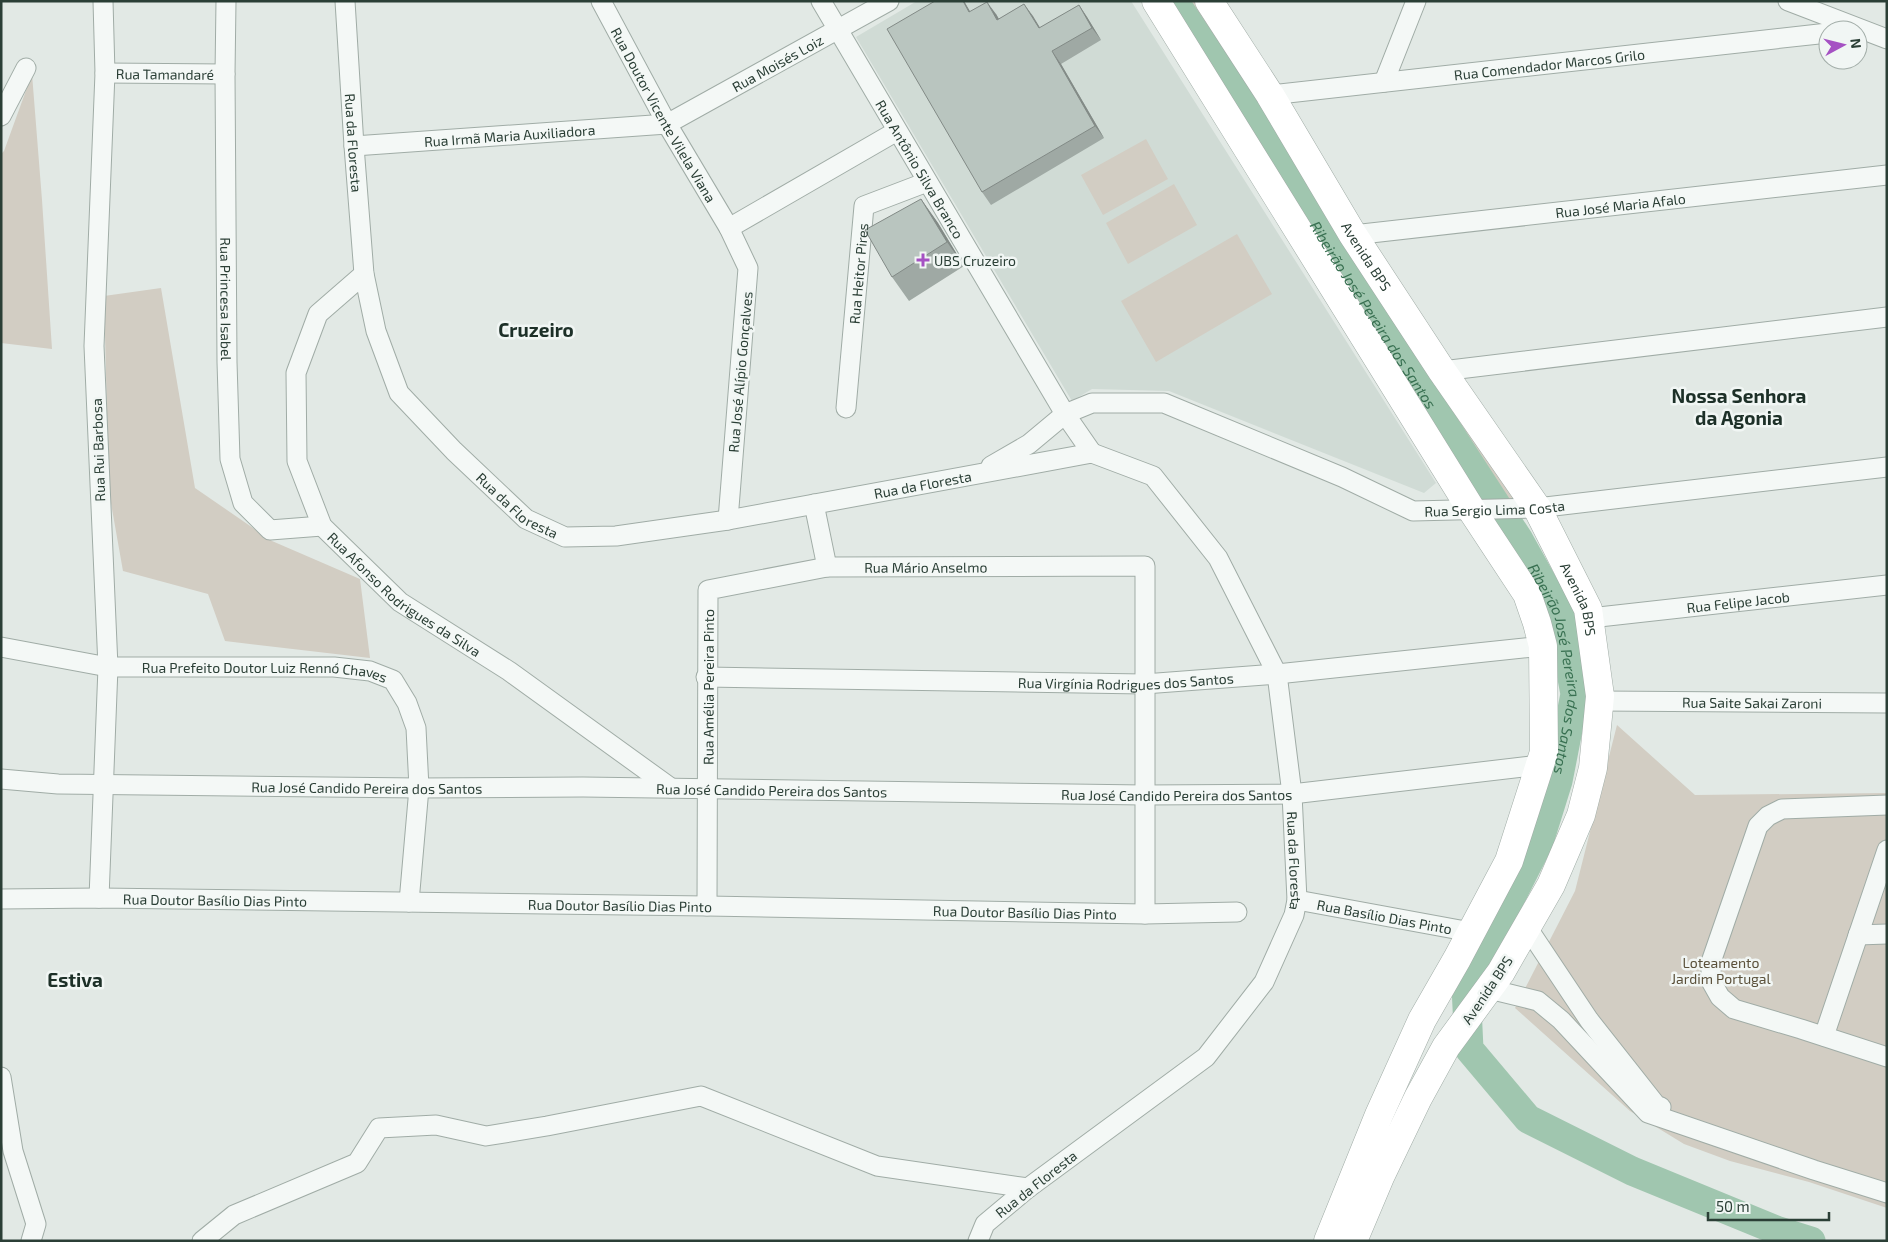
<svg xmlns="http://www.w3.org/2000/svg" width="1888" height="1242" viewBox="0 0 1888 1242" font-family="'Exo 2',sans-serif">
<rect width="100%" height="100%" fill="#e2e9e5"/>
<path fill="#d0dbd5" d="M917,1H1131L1436,483L1424,493L1169,391L1092,389L1072,401L856,37Z"/>
<path fill="#d2cdc3" d="M1165,1H1205L1522,499L1473,498Z
M32,74L42,200L52,349L1,343V154L4,151Z
M1146,139L1168,179L1103,215L1081,175Z
M1174,184L1197,225L1128,264L1106,223Z
M1237,234L1272,294L1156,362L1121,301Z
M161,288L195,488L272,541L360,579L370,658L225,641L208,594L123,571L109,492L104,296Z
M1617,725L1695,795L1887,793V1208L1809,1182L1730,1161L1684,1144L1630,1111L1515,1008L1575,891Z"/>
<g fill="none" stroke-linecap="round" stroke-linejoin="round">
<path stroke="#a0c6af" stroke-width="29" id="s1" d="M1174,1L1253,119L1331,250L1519,540L1560,614L1575,694L1558,781L1539,842L1466,986L1469,1049L1528,1119L1632,1171L1776,1230L1811,1241"/>
<defs>
<g id="street">
<path id="s2" d="M226,1L225,74L227,362L230,459L243,503L270,530L322,526"/>
<path id="s3" d="M345,1L354,146L364,274L376,331L399,393L454,451L526,519L565,537L616,536L728,520L1092,453L1153,476L1218,558L1277,674L1292,794L1297,900L1294,915L1264,982L1206,1057L1028,1188L985,1224L978,1241"/>
<path id="s4" d="M601,1L667,124L729,228L748,268L728,520"/>
<path id="s5" d="M821,1L1065,414L1092,453"/>
<path d="M1788,1L1887,39"/>
<path id="s6" d="M105,73L225,74"/>
<path d="M1384,82L1416,1"/>
<path id="s7" d="M1270,95L1828,33"/>
<path d="M1,116L26,68"/>
<path id="s8" d="M354,146L667,124L889,1"/>
<path d="M729,228L897,131"/>
<path id="s9" d="M1353,235L1887,175"/>
<path id="s10" d="M364,274L318,314L296,373L297,461L322,526L400,602L509,671L671,788"/>
<path d="M1442,371L1887,317"/>
<path id="s11" d="M846,408L864,206L927,182"/>
<path id="s12" d="M991,466L1029,444L1065,414L1092,403H1164L1342,477L1413,511L1537,508L1887,467"/>
<path d="M814,504L827,567"/>
<path id="s13" d="M1590,618L1887,585"/>
<path id="s14" d="M1,647L108,667H334L370,671L393,680L407,703L416,728L419,788L409,902"/>
<path id="s15" d="M706,677L1144,684L1277,674L1543,646"/>
<path id="s16" d="M1600,701L1887,703"/>
<path id="s17" d="M1,779L58,784L419,788L583,787L1144,795L1292,794L1540,765"/>
<path d="M1887,805L1782,809L1768,816L1758,826L1711,962V981L1720,997L1734,1009L1801,1029L1887,1057"/>
<path d="M99,898L108,667L94,346L105,73L103,1"/>
<path id="s18" d="M1,899L99,898L707,906L1145,914L1237,912"/>
<path id="s19" d="M1297,900L1471,932"/>
<path id="s20" d="M707,906L708,590L827,567L1145,566V914"/>
<path d="M1527,927L1589,1020L1656,1105L1661,1107"/>
<path d="M1858,935L1887,934"/>
<path d="M1489,989L1538,1001L1561,1020L1648,1113L1814,1170L1887,1193"/>
<path d="M1824,1036L1887,850"/>
<path d="M1,1077L13,1151L36,1224L31,1241"/>
<path d="M202,1241L234,1215L357,1163L379,1128L436,1125L486,1136L547,1126L701,1096L877,1166L1028,1188"/>
</g>
<g id="secondary">
<path d="M1156,1L1471,509L1527,594L1537,623L1543,646L1544,752L1509,861L1457,959L1422,1020L1379,1115L1328,1241"/>
<path id="s21" d="M1209,1L1270,95L1353,235L1442,371L1537,508L1588,609L1600,696L1593,768L1581,815L1551,885L1501,972L1446,1047L1418,1098L1380,1177L1353,1241"/>
</g>
</defs>
<use href="#street" stroke="#a0aca6" stroke-width="21"/>
<use href="#secondary" stroke="#a0aca6" stroke-width="29"/>
<use href="#street" stroke="#f4f8f6" stroke-width="19"/>
<use href="#secondary" stroke="#fff" stroke-width="28"/>
</g>
<path fill="#9fa9a4" d="M935,1H964L970,12L996,14L999,19L1024,4L1040,28L1079,5L1087,17L1101,40L1061,64L1104,138L991,205L982,192Z
M921,199L938,223L964,266L909,301L892,277Z"/>
<path fill="#828a86" d="M963,1H964L978,25L969,12Z
M987,2L996,14L1006,32L997,20Z
M1024,4L1033,16L1048,41L1039,28Z
M1079,5L1087,17L1101,40L1092,28Z
M1052,51L1061,64L1104,138L1095,126Z
M921,199L938,223L964,266L947,242Z"/>
<path fill="#b9c5bf" stroke="#828a86" d="M935,1H963L969,12L987,2L997,20L1024,4L1039,28L1079,5L1092,28L1052,51L1095,126L982,192L887,29Z
M921,199L947,242L892,277L865,230Z"/>
<path fill="#a551c3" stroke="#f1f6f4" stroke-width="2" d="M920.5 252.5h5v5h5v5h-5v5h-5v-5h-5v-5h5z"/>
<g text-anchor="middle" dominant-baseline="central" stroke-width="5" stroke-linejoin="round" paint-order="stroke">
<g font-size="14" fill="#2b3f36" stroke="#f1f6f4">
<text stroke="none"><textPath href="#s8" startOffset="440">Rua Moisés Loiz</textPath></text>
<text stroke="none"><textPath href="#s7" startOffset="281">Rua Comendador Marcos Grilo</textPath></text>
<text stroke="none"><textPath href="#s6" startOffset="60">Rua Tamandaré</textPath></text>
<text stroke="none"><textPath href="#s4" startOffset="130">Rua Doutor Vicente Vilela Viana</textPath></text>
<text stroke="none"><textPath href="#s8" startOffset="156">Rua Irmã Maria Auxiliadora</textPath></text>
<text stroke="none"><textPath href="#s3" startOffset="142">Rua da Floresta</textPath></text>
<text stroke="none"><textPath href="#s5" startOffset="195">Rua Antônio Silva Branco</textPath></text>
<text stroke="none"><textPath href="#s9" startOffset="269">Rua José Maria Afalo</textPath></text>
<text stroke="none"><textPath href="#s21" startOffset="300">Avenida BPS</textPath></text>
<text stroke="none"><textPath href="#s11" startOffset="135">Rua Heitor Pires</textPath></text>
<text stroke="none"><textPath href="#s2" startOffset="298">Rua Princesa Isabel</textPath></text>
<text transform="translate(740 372) rotate(-85)">Rua José Alípio Gonçalves</text>
<text transform="translate(98 450) rotate(-92)">Rua Rui Barbosa</text>
<text stroke="none"><textPath href="#s3" startOffset="982">Rua da Floresta</textPath></text>
<text stroke="none"><textPath href="#s3" startOffset="562">Rua da Floresta</textPath></text>
<text stroke="none"><textPath href="#s12" startOffset="545">Rua Sergio Lima Costa</textPath></text>
<text stroke="none"><textPath href="#s20" startOffset="536">Rua Mário Anselmo</textPath></text>
<text stroke="none"><textPath href="#s10" startOffset="389">Rua Afonso Rodrigues da Silva</textPath></text>
<text stroke="none"><textPath href="#s21" startOffset="705">Avenida BPS</textPath></text>
<text stroke="none"><textPath href="#s13" startOffset="149">Rua Felipe Jacob</textPath></text>
<text stroke="none"><textPath href="#s14" startOffset="266">Rua Prefeito Doutor Luiz Rennó Chaves</textPath></text>
<text stroke="none"><textPath href="#s15" startOffset="420">Rua Virgínia Rodrigues dos Santos</textPath></text>
<text stroke="none"><textPath href="#s20" startOffset="219">Rua Amélia Pereira Pinto</textPath></text>
<text stroke="none"><textPath href="#s16" startOffset="152">Rua Saite Sakai Zaroni</textPath></text>
<text stroke="none"><textPath href="#s17" startOffset="366">Rua José Candido Pereira dos Santos</textPath></text>
<text stroke="none"><textPath href="#s17" startOffset="771">Rua José Candido Pereira dos Santos</textPath></text>
<text stroke="none"><textPath href="#s17" startOffset="1176">Rua José Candido Pereira dos Santos</textPath></text>
<text stroke="none"><textPath href="#s3" startOffset="1642">Rua da Floresta</textPath></text>
<text stroke="none"><textPath href="#s18" startOffset="214">Rua Doutor Basílio Dias Pinto</textPath></text>
<text stroke="none"><textPath href="#s18" startOffset="619">Rua Doutor Basílio Dias Pinto</textPath></text>
<text stroke="none"><textPath href="#s18" startOffset="1024">Rua Doutor Basílio Dias Pinto</textPath></text>
<text stroke="none"><textPath href="#s19" startOffset="89">Rua Basílio Dias Pinto</textPath></text>
<text transform="translate(1487 990) rotate(-56)">Avenida BPS</text>
<text transform="translate(1036 1184) rotate(-38)">Rua da Floresta</text>
</g>
<g font-size="14" fill="#2b3f36" stroke="#f1f6f4" text-anchor="start">
<text x="934" y="260">UBS Cruzeiro</text>
</g>
<g font-size="14" fill="#5a503a" stroke="#f1f6f4">
<text x="1721" y="962">Loteamento<tspan x="1721" dy="16">Jardim Portugal</tspan></text>
</g>
<g font-size="15" font-style="italic" fill="#387051" stroke="#f1f6f4">
<text stroke="none"><textPath href="#s1" startOffset="372">Ribeirão José Pereira dos Santos</textPath></text>
<text stroke="none"><textPath href="#s1" startOffset="778">Ribeirão José Pereira dos Santos</textPath></text>
</g>
<g font-size="19" font-weight="bold" fill="#1d3028" stroke="#f1f6f4">
<text x="536" y="329">Cruzeiro</text>
<text x="1739" y="395">Nossa Senhora<tspan x="1739" dy="22">da Agonia</tspan></text>
<text x="75" y="979">Estiva</text>
</g>
</g>
<rect width="1888" height="1242" fill="none" stroke="#2b3f36" stroke-width="5"/>
<g transform="translate(1843 45) rotate(83)"><circle r="24" fill="#f1f6f4" stroke="#a2ada8"/>
<path d="M0-4L9 19L0 12L-9 19Z" fill="#a551c3"/>
<text y="-8" font-size="14" font-weight="bold" text-anchor="middle" fill="#2b3f36">N</text>
</g>
<path d="M1708 1212v8h121v-8" fill="none" stroke="#2b3f36" stroke-width="2.5"/>
<text x="1716" y="1212" font-size="15" fill="#2b3f36" stroke="#f1f6f4" stroke-width="4" paint-order="stroke">50 m</text>
</svg>
